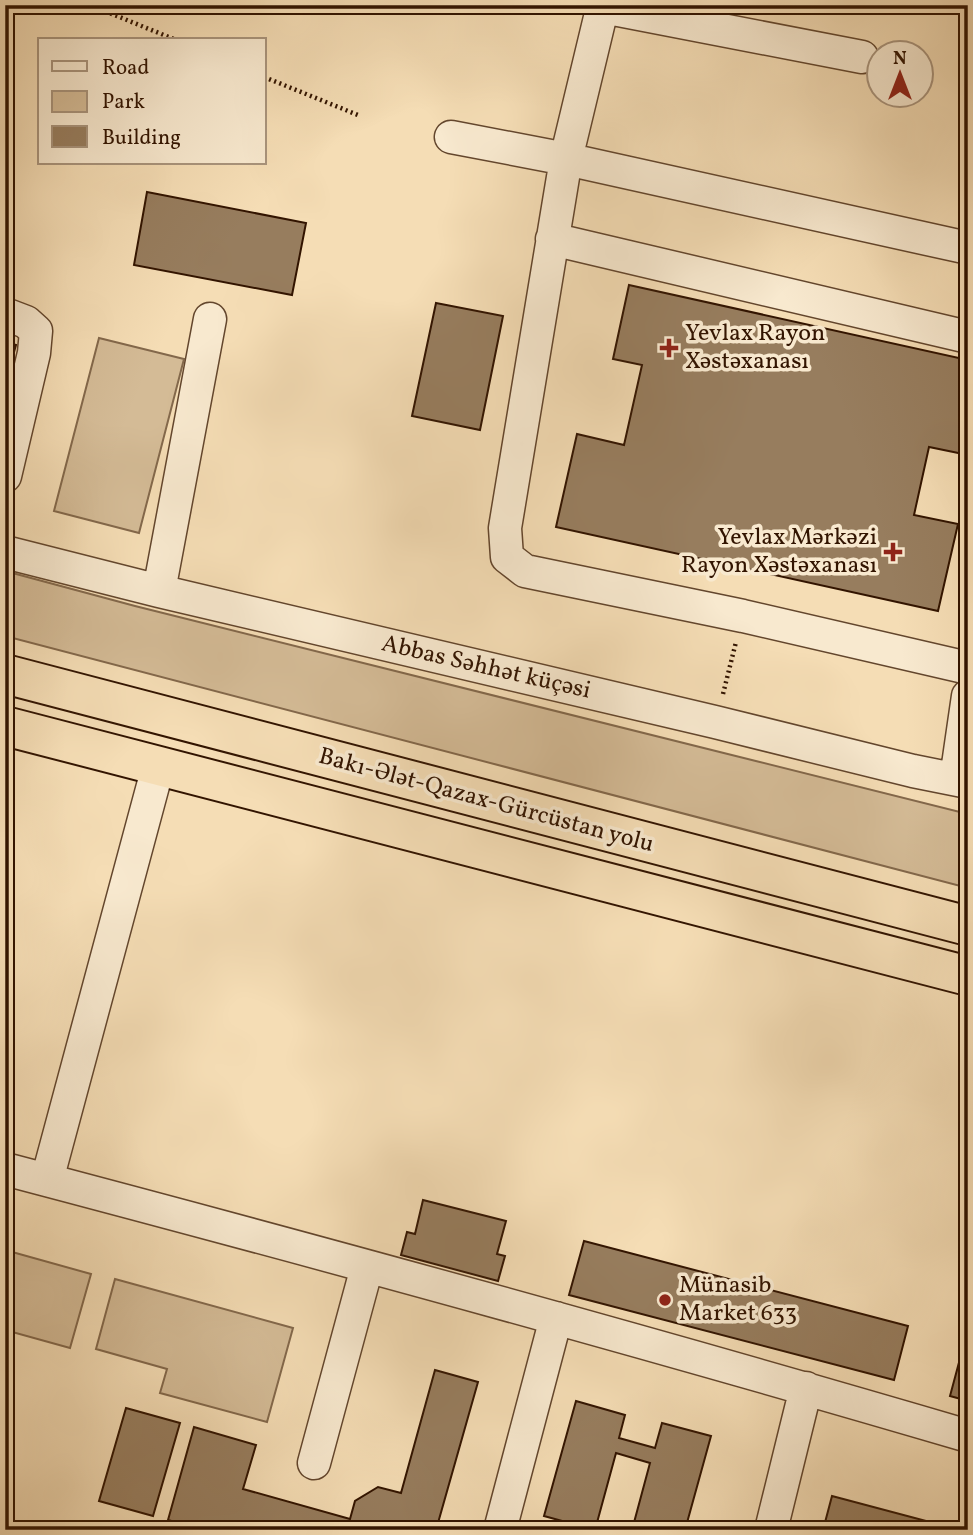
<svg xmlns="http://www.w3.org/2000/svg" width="973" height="1535" viewBox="0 0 973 1535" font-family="Vollkorn,serif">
<rect width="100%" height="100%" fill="#f5ddb5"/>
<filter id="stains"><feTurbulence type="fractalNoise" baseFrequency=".00286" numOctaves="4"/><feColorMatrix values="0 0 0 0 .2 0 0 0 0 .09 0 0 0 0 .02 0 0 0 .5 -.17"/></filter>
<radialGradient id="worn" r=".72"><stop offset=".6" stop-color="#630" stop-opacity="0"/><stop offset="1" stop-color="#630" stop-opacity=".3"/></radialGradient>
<path fill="#d4bb96" stroke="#83684b" stroke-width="2" d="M99,338L184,359L139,533L54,511Z
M5,571L135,606L968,814V888L5,636Z
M5,1250L91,1274L70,1348L5,1330Z
M115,1279L293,1328L267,1422L160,1393L167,1369L96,1349Z"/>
<path fill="#977d5e" stroke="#321400" stroke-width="2" d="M147,192L306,223L292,295L134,265Z
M629,285L968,360V455L929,447L914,515L958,524L938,611L556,527L577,434L624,445L642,365L613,359Z
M436,303L503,316L480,430L412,416Z
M5,342L16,345L5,384Z
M423,1200L506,1221L497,1254L505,1256L498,1281L401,1255L407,1232L415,1234Z
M584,1241L908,1326L894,1380L569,1295Z
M965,1340L968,1341V1401L950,1396Z
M435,1370L478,1382L436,1530H203L168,1520L194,1427L256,1445L243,1489L350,1519L355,1501L378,1487L401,1493Z
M576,1401L625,1415L619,1438L655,1448L662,1423L711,1436L685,1530H632L650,1463L616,1453L595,1530L544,1516Z
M126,1408L180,1423L153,1516L99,1501Z
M832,1496L960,1530H823Z"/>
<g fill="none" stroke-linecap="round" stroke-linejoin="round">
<defs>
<path id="minor" d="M603,5L566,159L505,528L507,557L525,571L743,616L968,668
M603,7L862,57
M451,137L566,159L968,248
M552,239L968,337
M5,314L26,322L36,331L34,353L5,476
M5,552L159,591L715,722L913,771L968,782
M159,591L210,319
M956,779L968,696
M5,1169C327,1254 648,1342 968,1436
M47,1180L158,767
M314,1463L367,1267
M500,1530L556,1318
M771,1530L806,1388"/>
<path id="highway" d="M5,674L968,926
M5,726L968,976"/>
</defs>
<use href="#minor" stroke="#63462d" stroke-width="35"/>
<use href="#highway" stroke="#321400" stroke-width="42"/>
<path stroke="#321400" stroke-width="4.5" stroke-dasharray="2 3.5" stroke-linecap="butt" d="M90,5L176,40
M264,77L358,115
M723,694L736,642"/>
<use href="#minor" stroke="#f8e9cf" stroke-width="32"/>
<use href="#highway" stroke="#f5ddb5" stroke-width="38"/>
</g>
<g fill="#8f2418" stroke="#f8e9cf" stroke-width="2.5">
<path d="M665.5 337.5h7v7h7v7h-7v7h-7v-7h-7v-7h7z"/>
<path d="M889.5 541.5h7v7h7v7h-7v7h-7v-7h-7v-7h7z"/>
<circle cx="665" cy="1300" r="7"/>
</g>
<g text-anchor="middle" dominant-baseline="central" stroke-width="7" stroke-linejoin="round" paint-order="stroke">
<g font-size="24" fill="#321400" stroke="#f8e9cf" text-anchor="start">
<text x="685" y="334">Yevlax Rayon<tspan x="685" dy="28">Xəstəxanası</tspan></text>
<text x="877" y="538" text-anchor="end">Yevlax Mərkəzi<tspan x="877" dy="28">Rayon Xəstəxanası</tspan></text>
<text x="679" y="1286">Münasib<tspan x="679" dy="28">Market 633</tspan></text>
</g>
<g font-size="24" fill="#321400" stroke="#f8e9cf">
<text transform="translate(486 668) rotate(13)">Abbas Səhhət küçəsi</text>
<text transform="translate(486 801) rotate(15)">Bakı-Ələt-Qazax-Gürcüstan yolu</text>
</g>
</g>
<rect width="973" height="1535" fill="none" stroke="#f5ddb5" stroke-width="28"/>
<rect x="7" y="7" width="959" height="1521" fill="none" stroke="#321400" stroke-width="3.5"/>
<rect x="14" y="14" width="945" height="1507" fill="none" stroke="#321400" stroke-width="2"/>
<rect x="38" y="38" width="228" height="126" fill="#f8e9cf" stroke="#a9947c" stroke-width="2"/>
<rect x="52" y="61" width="35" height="10" fill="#f8e9cf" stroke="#a9947c" stroke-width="2"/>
<text x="102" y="74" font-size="21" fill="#321400">Road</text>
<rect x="52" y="91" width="35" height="21" fill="#d4bb96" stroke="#a9947c" stroke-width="2"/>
<text x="102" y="108" font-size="21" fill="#321400">Park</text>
<rect x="52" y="126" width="35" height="21" fill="#977d5e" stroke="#a9947c" stroke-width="2"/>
<text x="102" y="144" font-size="21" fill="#321400">Building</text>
<g transform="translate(900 74)"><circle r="33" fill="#f8e9cf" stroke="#a9947c" stroke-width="2"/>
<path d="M0-5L12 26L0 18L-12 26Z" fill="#8f2418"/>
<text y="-10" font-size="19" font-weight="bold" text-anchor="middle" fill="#321400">N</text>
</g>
<rect width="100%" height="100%" filter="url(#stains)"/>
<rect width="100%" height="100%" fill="url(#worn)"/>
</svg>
